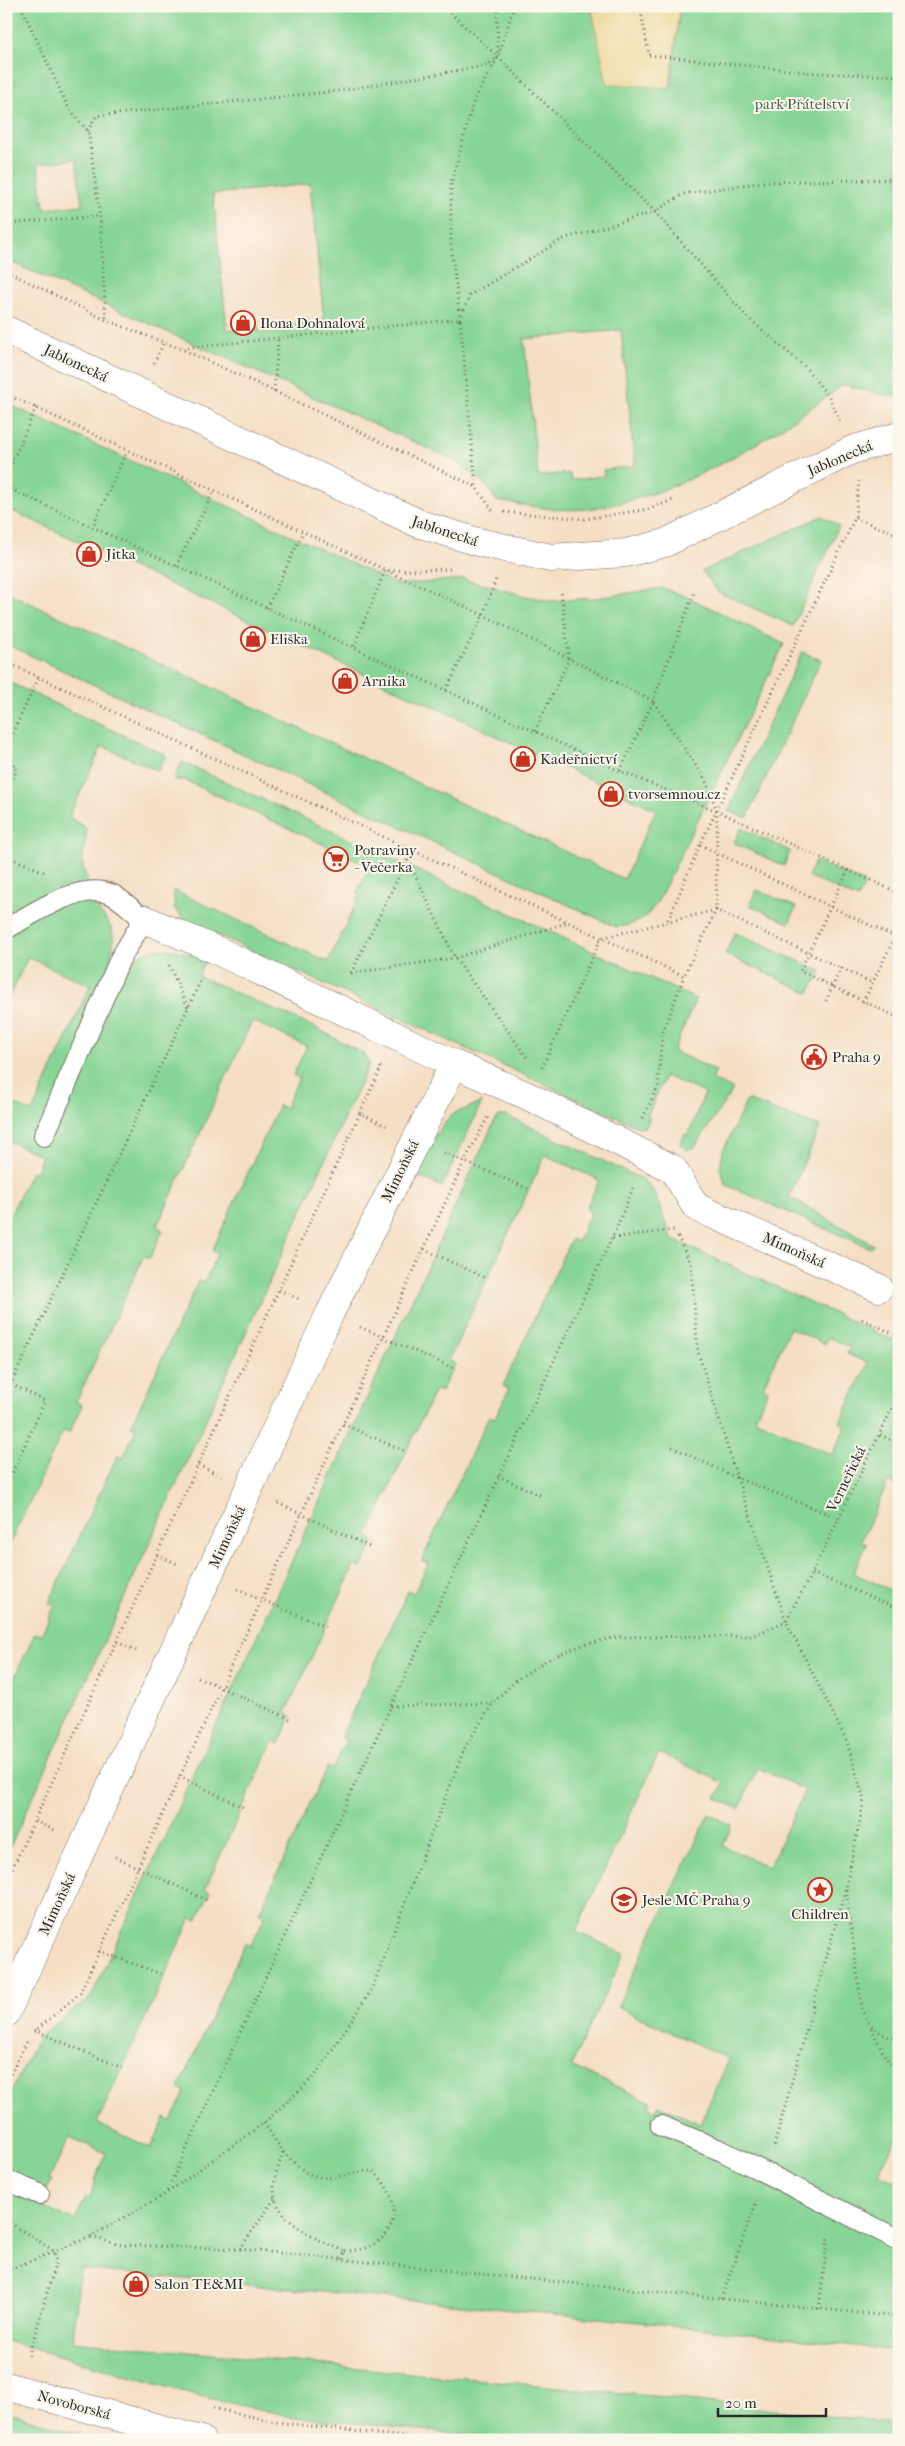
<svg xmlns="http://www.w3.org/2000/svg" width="905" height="2446" viewBox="0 0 905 2446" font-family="'IM FELL French Canon',serif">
<rect width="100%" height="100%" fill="#fbf7ec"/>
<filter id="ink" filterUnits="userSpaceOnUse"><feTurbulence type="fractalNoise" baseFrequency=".02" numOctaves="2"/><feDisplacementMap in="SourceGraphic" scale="10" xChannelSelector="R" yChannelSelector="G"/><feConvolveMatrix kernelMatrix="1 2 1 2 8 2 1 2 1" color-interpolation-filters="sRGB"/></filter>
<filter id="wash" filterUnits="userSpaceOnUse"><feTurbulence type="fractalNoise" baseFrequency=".0096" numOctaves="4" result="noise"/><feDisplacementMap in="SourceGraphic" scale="20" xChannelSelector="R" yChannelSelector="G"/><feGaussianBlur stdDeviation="1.12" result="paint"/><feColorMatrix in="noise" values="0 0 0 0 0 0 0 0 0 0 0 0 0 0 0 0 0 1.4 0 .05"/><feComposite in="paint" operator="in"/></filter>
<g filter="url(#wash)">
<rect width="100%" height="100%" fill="#f5dec3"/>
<path fill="#87d594" stroke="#598060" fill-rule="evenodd" d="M6,6H613L592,11L670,88L680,6H899V395L890,396L843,385C771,438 685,494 595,508C563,513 528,506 497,501C485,483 470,470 452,459L6,260V178L14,177L6,105ZM76,159L82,205L44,209L38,164ZM310,184L324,321L292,324V331L260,333L259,327L227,330L213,194ZM621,330L635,466L603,470L604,476L571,480L570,473L538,476L524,339Z
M6,403L398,585L463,579L526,596L551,601L596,598L662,588L690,598L784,644L659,899C648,917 639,925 616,927L6,644V592L624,879L656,810L6,508Z
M822,516L839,526L793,626L718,592L702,571Z
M802,652L821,660L747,818L728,811Z
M6,681L166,755L158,771L102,746L69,817L87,829L82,863L89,887L101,905L98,910C112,925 117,935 111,955L130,964C152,939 180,950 205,961L198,976L316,1028L364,1054L369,1064L6,1856V1696L35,1633L41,1635L55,1605L49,1603L117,1456L123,1458L136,1429L131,1426L198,1281L204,1283L217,1254L212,1251L279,1105L285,1108L299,1078L293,1075L307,1046L252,1021L157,1226L163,1230L150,1258L144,1256L76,1402L82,1405L69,1433L63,1431L6,1552V1224L31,1172H36L42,1156L6,1140V1101L32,1112L90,986L28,957L6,1004Z
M182,762L696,999L673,1051L716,1071L712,1080L733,1089L695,1147L686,1150L680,1144L685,1134L688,1135L705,1093L665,1076L647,1117L650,1118L646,1127L640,1128L185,920L175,909L173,890L328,962L360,895L357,893L370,866L182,779L180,781L174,779Z
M741,828L790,851L784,866L734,843Z
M815,861L865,883L858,899L808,876Z
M757,890L796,907L789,923L749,905Z
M735,933L821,971L809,993L725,954Z
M747,1100L820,1127L789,1197L874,1245L870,1248L726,1185L720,1168L723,1151Z
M482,1102L442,1187L415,1175L436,1134L451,1115Z
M499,1116H507L644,1180L653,1190L672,1239L893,1340L899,1332V1486L888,1482L861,1541L867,1544L853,1573L899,1594V2139L896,2138L879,2173L899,2183V2351L661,2324L80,2269L73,2341L653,2396L899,2424V2440H519L294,2417L199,2396L6,2341V2189L75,2221L86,2197L89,2198L96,2182L94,2181L106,2153L69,2137L49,2180L52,2181L47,2190L6,2172V2102L38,2038L91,1997L495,1120ZM545,1155L599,1180L586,1209L591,1212L577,1242L571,1239L503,1386L509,1389L495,1418L489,1416L422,1560L428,1564L414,1593L408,1591L341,1737L346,1740L333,1769L327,1767L259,1913L265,1916L251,1946L245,1943L179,2088L185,2092L171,2121L165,2118L151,2148L97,2123L191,1918L197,1920L210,1892L205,1889L273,1741L279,1744L290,1719L292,1716L286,1712L354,1566L361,1568L374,1540L367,1536L435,1390L441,1392L455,1364L449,1360ZM790,1328L825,1344L828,1337L850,1347L847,1354L868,1363L840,1422L846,1425L832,1455L755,1419L768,1390L763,1387ZM659,1753L724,1783L716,1798L739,1809L758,1768L805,1790L769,1867L723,1846L732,1825L709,1814L617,2007L729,2059L700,2124L659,2105L656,2110L649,2107L651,2102L571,2066L624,1954L576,1931Z
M6,2412L100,2440H6Z"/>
<path fill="#eeda9e" stroke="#8c8264" d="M613,6H680L670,88L607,84L592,11Z"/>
</g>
<g filter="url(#ink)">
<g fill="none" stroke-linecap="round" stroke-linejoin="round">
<defs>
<path id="lane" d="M6,929C34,913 81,880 113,895C124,901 134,912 144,919L120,959L44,1136
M661,2126L722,2151L899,2240
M6,2180L39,2194"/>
<path id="street" d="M6,330L420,524L478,542L551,558L626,553L665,543L852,450L899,436
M144,919L216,950L454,1064L530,1097L673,1169L696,1207L879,1288
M6,2013L330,1313L454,1064
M6,2386L201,2440"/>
</defs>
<use href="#lane" stroke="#726a60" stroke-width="22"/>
<use href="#street" stroke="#726a60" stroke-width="29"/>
<path stroke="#726a60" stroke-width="3" stroke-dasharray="1 4" stroke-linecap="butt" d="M21,6L69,109L88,131L100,216
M443,6L498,57L655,212L746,316L805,367L829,397L840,421
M497,6L498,54
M514,6L498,57L474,100L451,183V246L460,319L470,295L563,239L655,212L683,194L764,182L899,179
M640,6L649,55L816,73L899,76
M88,131L96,116L338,91L485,66L496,59
M6,224L100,216L106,319
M6,271L106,320L181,349L274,391L476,487L493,511
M183,348L460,319L476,486
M154,363L164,342
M274,391L278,340
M6,394L483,615L653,701L695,590
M6,477L36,407
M6,487L620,771L717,811L899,893
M504,512L585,519L649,509L673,500
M855,518L899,535
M92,528L127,451
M176,566L214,491
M267,608L303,532
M354,646L385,571L450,569
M6,662L684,976L716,910L717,811L706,781L653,701
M446,690L483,615L496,579
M535,731L569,659L561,590
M6,747L39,677
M620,771L653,702
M6,792L16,771L8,748
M700,845L895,937
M6,856L47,873
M408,860L455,958L529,1060
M848,870L800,971L899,1018
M668,920L700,845L855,518L859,481
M169,965L188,1007
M351,973L455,958L566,923
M351,973L412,850
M826,1001L841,968
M863,1002L899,929
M542,1068L601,938L716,910L873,983
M360,1113L381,1068L379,1066
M643,1118L658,1086L662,1034L684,976
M444,1153L529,1189
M613,1238L674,1230
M424,1249L487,1279
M279,1290L301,1300
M862,1319L899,1336
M360,1327L453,1368
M6,1389L11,1384
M343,1424L407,1452
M880,1435L899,1444
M672,1447L737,1478L839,1518
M198,1465L221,1476
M498,1476L542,1496
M6,1486L45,1401L11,1384L202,978
M278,1503L370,1547
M157,1555L178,1564
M812,1573L899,1609
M237,1589L326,1627
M117,1642L139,1652
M198,1677L290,1719
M391,1706L492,1703
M179,1776L243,1807
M35,1821L54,1830
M115,1857L207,1900
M6,1882L360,1113L386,1126
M846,1889L862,2009C869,2027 880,2036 899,2039
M99,1951L164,1975
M871,2028L885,2056L899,2078
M34,2030L122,2068
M34,2032L80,1993L464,1162L489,1115
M6,2083L28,2039
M264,2123L283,2152C279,2165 271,2183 275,2198C282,2224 322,2243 345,2251L342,2259
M774,2146L846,1887L864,1800L847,1741L786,1621L812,1573L899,1394
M283,2152C290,2158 298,2168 307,2173C327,2184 351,2171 373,2171C409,2203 397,2250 345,2251
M167,2191L391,1706L612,1238L634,1186
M6,2220L54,2251L56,2262L28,2358
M91,2237L121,2245L240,2249L899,2317
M240,2249L275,2198
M6,2271L90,2237L167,2193L264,2123L315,2076L372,1989L464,1749L493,1703L516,1680L547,1660L582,1645L617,1637L752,1636L786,1621L737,1478L698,1352L691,1264L676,1233
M721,2299L757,2200
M819,2309L828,2235
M213,2408L275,2422L430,2440"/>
<use href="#lane" stroke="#fff" stroke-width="20"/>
<use href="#street" stroke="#fff" stroke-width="28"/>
</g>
</g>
<defs>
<symbol id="shop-ring" viewBox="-11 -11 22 22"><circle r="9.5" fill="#fbf7ec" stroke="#c8321e" stroke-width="1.5"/><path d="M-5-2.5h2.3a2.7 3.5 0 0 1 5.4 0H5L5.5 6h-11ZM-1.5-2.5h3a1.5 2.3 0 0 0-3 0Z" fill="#c8321e"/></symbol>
<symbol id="supermarket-ring" viewBox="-11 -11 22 22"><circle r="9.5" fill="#fbf7ec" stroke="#c8321e" stroke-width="1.5"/><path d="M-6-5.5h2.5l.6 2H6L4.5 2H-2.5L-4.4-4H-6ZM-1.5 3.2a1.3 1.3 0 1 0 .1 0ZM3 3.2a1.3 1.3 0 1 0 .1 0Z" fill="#c8321e"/></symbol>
<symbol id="civic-ring" viewBox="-11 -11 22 22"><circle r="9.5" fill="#fbf7ec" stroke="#c8321e" stroke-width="1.5"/><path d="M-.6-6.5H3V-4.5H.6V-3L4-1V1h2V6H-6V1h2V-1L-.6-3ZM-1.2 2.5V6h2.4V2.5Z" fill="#c8321e"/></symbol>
<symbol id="sight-ring" viewBox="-11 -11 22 22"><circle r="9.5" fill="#fbf7ec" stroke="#c8321e" stroke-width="1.5"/><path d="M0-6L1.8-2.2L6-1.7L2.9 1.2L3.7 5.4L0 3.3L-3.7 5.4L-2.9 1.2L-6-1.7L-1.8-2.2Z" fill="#c8321e"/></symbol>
<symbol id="school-ring" viewBox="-11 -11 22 22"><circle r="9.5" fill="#fbf7ec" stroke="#c8321e" stroke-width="1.5"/><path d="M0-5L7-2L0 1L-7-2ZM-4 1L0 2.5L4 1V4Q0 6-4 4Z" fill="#c8321e"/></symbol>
</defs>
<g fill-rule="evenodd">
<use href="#shop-ring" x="229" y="309" width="28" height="28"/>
<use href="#shop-ring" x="75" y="540" width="28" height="28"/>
<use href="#shop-ring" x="239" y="625" width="28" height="28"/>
<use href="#shop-ring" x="331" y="667" width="28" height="28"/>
<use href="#shop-ring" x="509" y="745" width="28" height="28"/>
<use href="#shop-ring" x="597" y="780" width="28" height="28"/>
<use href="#supermarket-ring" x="322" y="845" width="28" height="28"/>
<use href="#civic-ring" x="800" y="1043" width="28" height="28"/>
<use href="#sight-ring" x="806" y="1876" width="28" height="28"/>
<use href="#school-ring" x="610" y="1886" width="28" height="28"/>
<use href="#shop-ring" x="122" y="2270" width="28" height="28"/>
</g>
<g text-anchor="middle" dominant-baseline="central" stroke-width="4" stroke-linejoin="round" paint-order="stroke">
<g font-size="15" fill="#475e4a" stroke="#fbf7ec">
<text x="802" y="104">park Přátelství</text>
</g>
<g font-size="15" fill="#2b2b2b" stroke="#fbf7ec" text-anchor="start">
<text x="260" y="323">Ilona Dohnalová</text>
<text x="106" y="554">Jitka</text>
<text x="270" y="639">Eliška</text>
<text x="362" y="681">Arnika</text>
<text x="540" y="759">Kadeřnictví</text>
<text x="628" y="794">tvorsemnou.cz</text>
<text x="354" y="850">Potraviny<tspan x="354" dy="17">- Večerka</tspan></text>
<text x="832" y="1057">Praha 9</text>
<text x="642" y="1900">Jesle MČ Praha 9</text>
<text x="820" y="1914" text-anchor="middle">Children</text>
<text x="154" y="2284">Salon TE&amp;MI</text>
</g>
<g font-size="15" fill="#2b2b2b" stroke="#fbf7ec">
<text transform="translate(76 363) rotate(25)">Jablonecká</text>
<text transform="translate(840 458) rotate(-23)">Jablonecká</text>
<text transform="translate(445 531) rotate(18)">Jablonecká</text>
<text transform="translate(400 1171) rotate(-64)">Mimoňská</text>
<text transform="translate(794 1250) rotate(24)">Mimoňská</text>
<text transform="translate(846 1479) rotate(-64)">Verneřická</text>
<text transform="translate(227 1537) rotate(-65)">Mimoňská</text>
<text transform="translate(57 1904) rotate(-65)">Mimoňská</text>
<text transform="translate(74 2405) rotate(15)">Novoborská</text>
</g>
</g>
<rect width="905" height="2446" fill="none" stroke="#fbf7ec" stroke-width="25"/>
<path d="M718 2408v8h108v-8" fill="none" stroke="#2b2b2b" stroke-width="2.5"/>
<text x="725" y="2408" font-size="15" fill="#2b2b2b" stroke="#fbf7ec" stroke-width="4" paint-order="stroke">20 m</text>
</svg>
